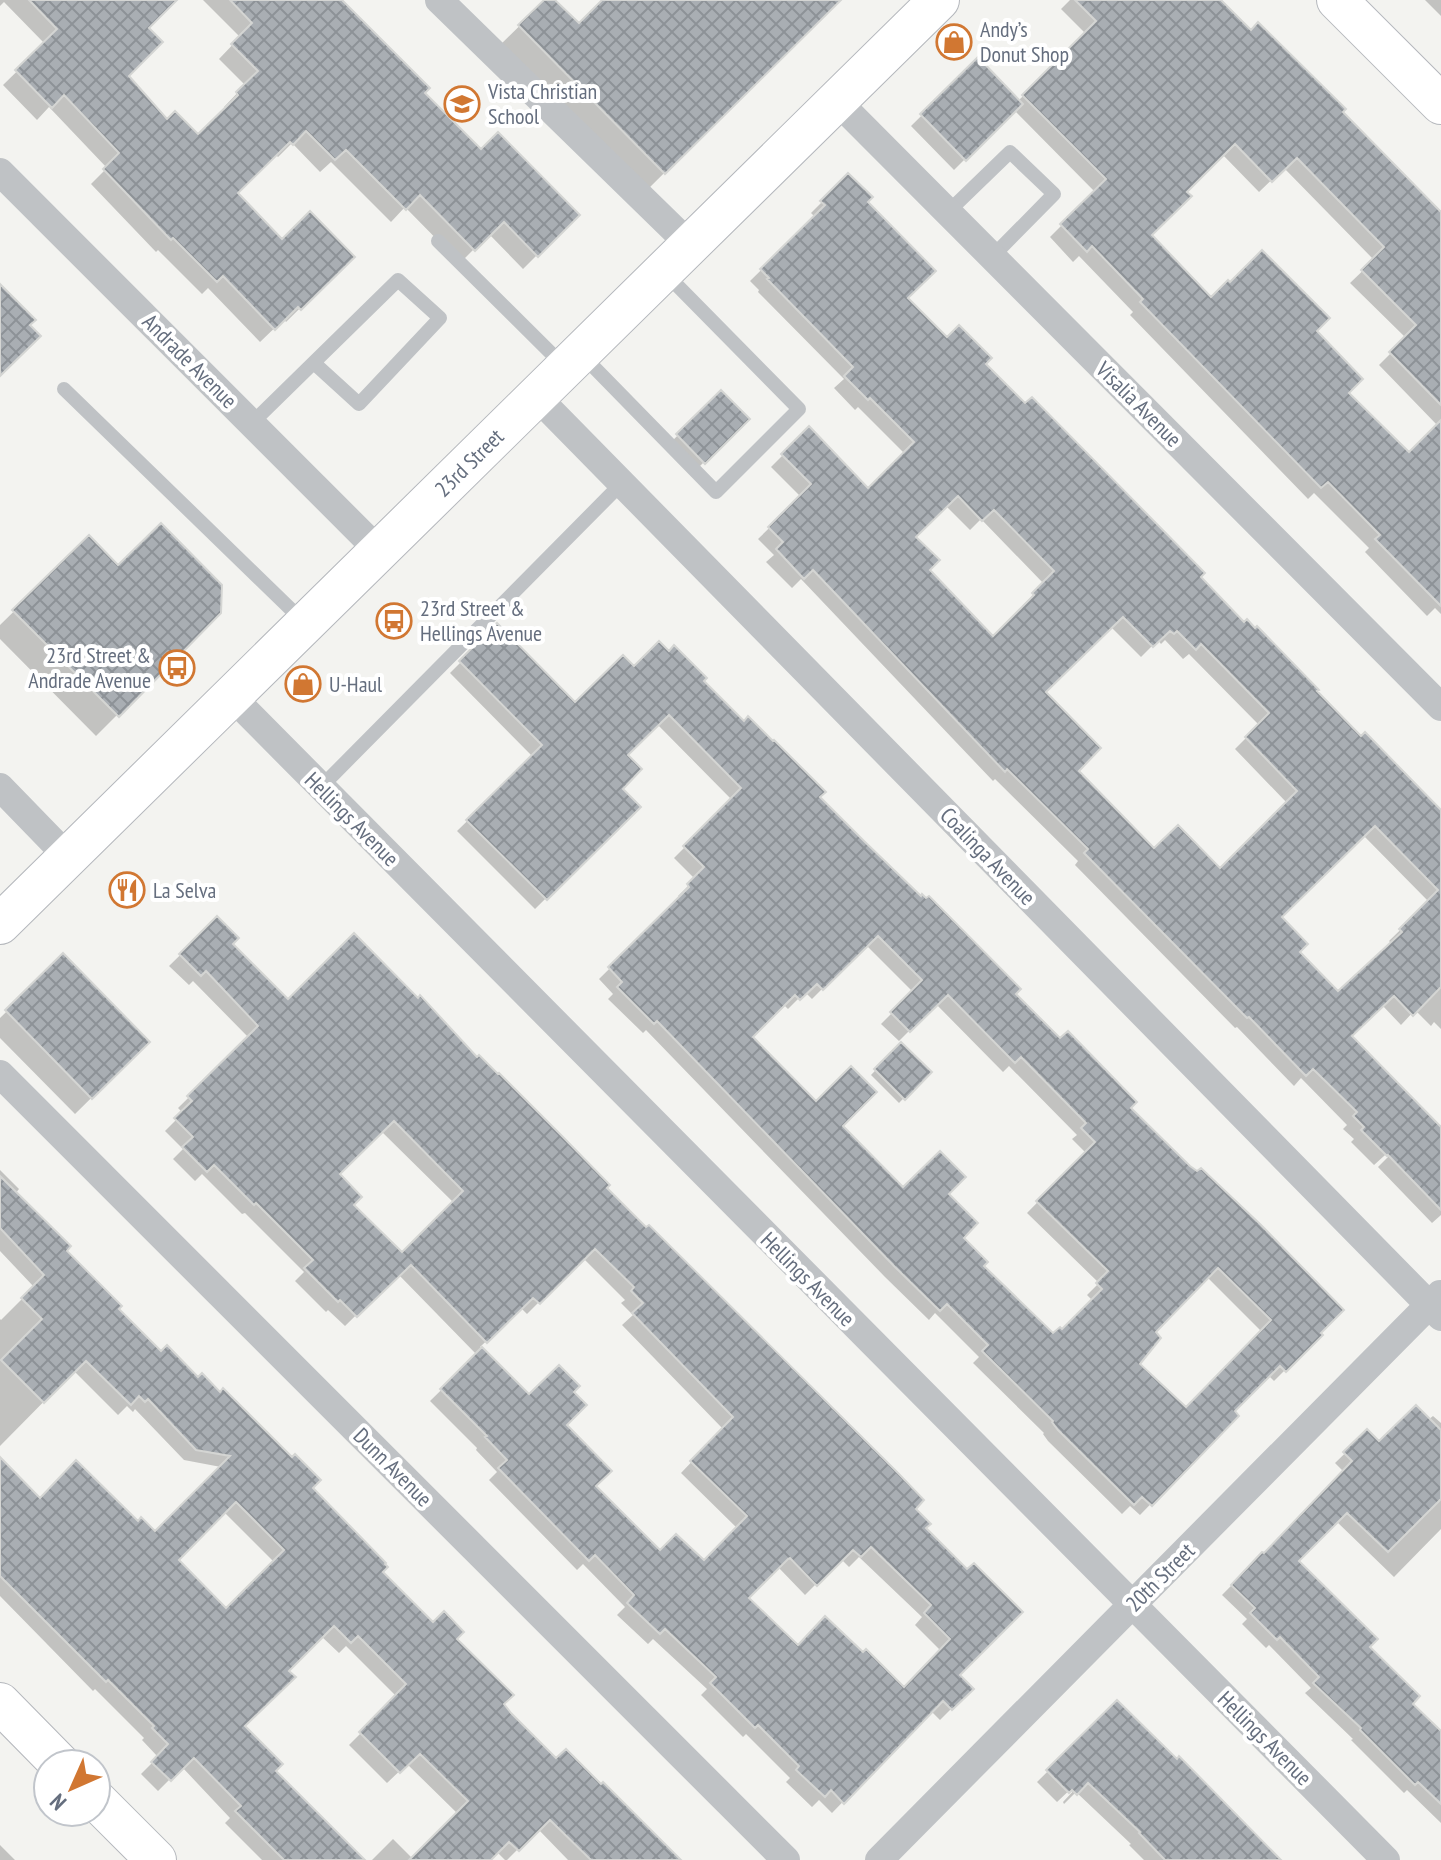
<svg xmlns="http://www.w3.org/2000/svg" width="1441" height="1860" viewBox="0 0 1441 1860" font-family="'PT Sans Narrow',sans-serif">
<defs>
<pattern id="building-cross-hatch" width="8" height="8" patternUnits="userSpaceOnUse" patternTransform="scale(2)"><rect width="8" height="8" fill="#a9aeb3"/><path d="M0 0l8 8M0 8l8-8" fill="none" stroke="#8d9297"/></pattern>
</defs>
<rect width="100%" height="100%" fill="#f3f3f0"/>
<path fill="#0003" fill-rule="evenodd" d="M0,0H174L147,28L126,76L167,122L198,137L226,109L224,107L245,85L219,59L240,37L203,0H340L422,93L481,152L577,215L523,269L489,234L460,263L405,207L391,222L331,162L320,172L292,143L278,157L275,154L235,193L282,241L352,257L286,322L284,319L260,342L208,288L202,294L158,250L156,252L91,184L107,168L49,107L37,120L3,85L45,44L4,2L0,6Z
M546,0H553L579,26L605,0H814L826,12L643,194L498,47Z
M1070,0H1218L1250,33L1340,112L1430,204L1432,202L1441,211V614L1435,608L1427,616L1365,552L1369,548L1314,493L1308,499L1130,315L1133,312L1079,256L1073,262L1050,237L1095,192L1014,110L954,170L911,126L978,60L1018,101L1086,34L1061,9ZM1222,154L1259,192L1284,168L1374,260L1350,283L1406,338L1379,365L1438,426L1409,455L1347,393L1314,331L1210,300L1150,235L1184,192Z
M1425,0H1441V16Z
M848,176L865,202L905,298L947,340L983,364L1314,691L1441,821V1029L1434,1022L1431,1026L1415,1010L1401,1025L1382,1005L1350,1037L1439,1127L1441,1125V1215L1432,1223L1378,1167L1396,1149L1394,1147L1374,1165L1351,1142L1354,1139L1343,1129L1347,1125L1301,1078L1294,1086L1237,1027L1235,1028L1075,865L1078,861L995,779L993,781L801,579L792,588L766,562L774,555L758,539L801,497L771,467L809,429L868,491L905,454L858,407L855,410L834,388L844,379L758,292L759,290L750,281L815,217L811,213ZM946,506L970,530L981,519L1044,584L1022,606L1024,608L993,639L927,570L914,537ZM1111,627L1141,657L1158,640L1161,644L1165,640L1183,659L1189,654L1259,725L1235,749L1287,803L1220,870L1154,851L1076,771L1044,692ZM1363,835L1429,902L1389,941L1392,944L1338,994L1298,952L1279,917Z
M721,393L747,419L693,473L667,446Z
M89,538L118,568L219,613L96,736L0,639V625Z
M497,626L575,705L634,668L701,681L1128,1108L1320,1335L1274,1381L1268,1375L1232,1411L1236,1416L1140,1515L1130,1506L1122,1514L1048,1441L1043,1434L1044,1433L973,1363L979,1357L935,1313L929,1320L885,1277L646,1030L643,1033L608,999L613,994L599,979L680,899L678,896L695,879L674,858L732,800L657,724L625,755L621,789L638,807L535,909L457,831L533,757L450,673ZM866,945L913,992L881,1024L899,1041L936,1004L1003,1072L1009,1066L1077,1135L1072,1139L1086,1153L1027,1213L1099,1283L1087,1295L1093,1301L1062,1332L1053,1336L982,1266L961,1238L946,1194L903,1190L750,1037L783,1004L788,1009L805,992L812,999ZM1207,1277L1262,1332L1186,1410L1137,1364L1153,1332Z
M217,919L230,944L288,1002L477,1059L604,1188L913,1509L924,1528L967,1572L957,1675L971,1689L940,1720L931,1711L832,1813L819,1800L812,1807L786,1782L790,1778L746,1734L743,1737L701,1695L707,1689L653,1639L648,1644L617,1615L625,1607L583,1564L577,1570L489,1480L497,1472L476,1450L477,1448L430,1401L477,1355L398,1274L345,1326L328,1310L326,1312L295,1281L304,1272L245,1213L242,1214L202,1174L195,1181L173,1159L183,1149L165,1131L183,1113L178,1108L249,1038L193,981L189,985L169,966ZM381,1131L454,1203L402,1255L352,1205L337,1174ZM583,1258L625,1300L621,1303L633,1315L622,1325L723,1429L681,1473L738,1529L704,1563L660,1553L594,1486L564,1425L571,1392L529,1397L480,1347L521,1308L527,1314ZM859,1557L922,1617L915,1625L941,1651L904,1689L797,1647L746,1598L774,1570L779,1568L805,1595L841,1559L849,1567Z
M63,956L148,1042L75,1114L0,1038V1018Z
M901,1044L929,1072L899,1103L871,1075Z
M0,1170L19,1189L15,1194L116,1309L161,1354L310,1488L381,1572L433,1625L454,1639L502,1704L556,1761L667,1860H568L538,1829L507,1860H505L496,1851L488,1860H372L393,1839L413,1859L458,1814L407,1764L387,1783L349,1745L397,1697L346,1646L339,1653L321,1636L286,1671L242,1727L273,1771L362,1860H262L225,1823L230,1818L182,1767L158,1791L141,1774L158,1757L142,1740L144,1738L95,1689L93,1691L0,1596V1460L40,1500L138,1524L155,1534L221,1467L184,1460L135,1409L133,1412L127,1406L118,1415L74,1371L0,1446V1319L1,1320L34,1287L0,1251ZM224,1512L274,1562L226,1610L177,1560Z
M1433,1416L1441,1423V1529L1394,1577L1336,1521L1296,1561L1367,1647L1410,1704L1441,1733V1823L1407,1790L1404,1793L1351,1740L1353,1739L1305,1693L1311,1688L1269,1645L1266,1648L1242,1624L1247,1619L1222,1595L1344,1472L1335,1463L1367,1432L1379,1444L1428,1420Z
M1117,1703L1273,1860H1144L1129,1845L1131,1844L1076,1792L1064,1804L1063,1802L1077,1787L1075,1785L1057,1802L1037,1782Z
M0,1845L15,1860H0Z"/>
<path fill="url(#building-cross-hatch)" stroke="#d4d5d3" stroke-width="2" fill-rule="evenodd" d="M29,0H177L149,28L163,42L129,76L167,119L175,111L198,134L238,95L236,92L258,71L231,44L252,23L230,0H342L430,88L425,93L481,149L498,132L580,215L538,257L504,222L475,251L420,195L406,210L346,150L335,160L306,131L293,145L290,142L238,193L282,239L310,211L355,257L301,310L298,307L275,330L223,276L217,282L173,238L171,240L103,169L119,153L64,95L52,108L15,70L57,29Z
M544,0H555L579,23L602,0H841L665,174L518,25Z
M1075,0H1221L1251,30L1258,22L1346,109L1343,112L1441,212V405L1389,352L1416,325L1361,270L1384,247L1297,158L1272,182L1235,144L1187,192L1192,196L1152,235L1211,297L1228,280L1230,282L1262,250L1330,318L1317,331L1363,379L1349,393L1409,452L1441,420V606L1375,539L1380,535L1328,482L1321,488L1140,302L1143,299L1092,246L1087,252L1060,224L1106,179L1022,95L1096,21Z
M978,57L1023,104L966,161L920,114Z
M848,173L873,197L868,202L936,271L908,298L947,337L959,325L992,358L986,364L1025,403L1032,397L1205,573L1201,577L1244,622L1247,619L1255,628L1257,626L1319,690L1317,691L1361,736L1365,732L1441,810V987L1413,1016L1394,996L1352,1036L1441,1127V1210L1388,1155L1387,1156L1361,1130L1364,1127L1353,1116L1357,1112L1313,1069L1306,1076L1249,1017L1247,1018L1084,853L1088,849L1007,769L1005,772L813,570L804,579L776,549L783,542L768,527L811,484L781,454L809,426L868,488L914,442L870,398L868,400L844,376L853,367L767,279L769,278L760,269L825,205L820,201ZM958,496L982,521L994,510L1054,571L1032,593L1034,595L993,636L930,570L940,560L916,537ZM1123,617L1153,647L1170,631L1174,634L1177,631L1196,650L1201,644L1269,713L1245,737L1297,791L1220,868L1178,825L1154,848L1079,771L1101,748L1046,692ZM1375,826L1438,890L1399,929L1402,932L1338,991L1300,952L1308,944L1282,917Z
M0,284L36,320L30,325L41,336L0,376Z
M721,390L750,419L705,464L676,434Z
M161,523L222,585L221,613L119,717L12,610L89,535L118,565Z
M497,623L575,702L623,655L634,666L659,641L669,651L674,645L707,678L704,681L744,721L748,716L773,741L774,740L826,792L820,797L864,841L921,896L922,894L926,898L929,896L1021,989L1016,994L1060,1038L1068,1031L1137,1102L1131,1108L1190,1166L1197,1171L1201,1168L1261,1225L1344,1310L1321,1333L1323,1335L1286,1372L1280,1366L1235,1411L1239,1416L1152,1506L1142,1497L1134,1505L1058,1430L1052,1422L1053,1421L982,1351L988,1345L947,1304L940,1311L895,1267L657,1021L654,1024L617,987L622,982L608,967L689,887L687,884L704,867L683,846L741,788L669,715L628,755L642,769L623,789L641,807L547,900L466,820L542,745L459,661ZM878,936L922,980L890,1012L910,1032L948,995L1015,1063L1021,1057L1086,1123L1081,1128L1095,1142L1036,1201L1108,1271L1096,1283L1102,1289L1062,1329L1060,1327L1053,1333L984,1266L988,1262L964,1238L978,1223L949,1194L966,1177L940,1151L903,1187L843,1126L877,1092L851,1066L816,1101L753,1037L795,995L800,1000L817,984L823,990ZM1218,1268L1271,1320L1186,1407L1140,1364L1161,1338L1156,1332Z
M217,916L239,938L233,944L288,999L354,933L418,998L420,995L477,1057L479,1055L498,1074L499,1073L560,1134L610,1185L607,1188L646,1227L649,1225L897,1472L924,1500L916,1509L931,1524L926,1528L967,1569L974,1563L1023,1612L960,1675L974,1689L952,1710L943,1701L844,1804L831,1790L825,1797L796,1770L799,1766L758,1725L755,1728L710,1683L716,1677L665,1629L660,1634L627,1603L634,1595L595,1555L589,1561L498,1468L507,1460L485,1437L487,1436L440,1389L482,1347L529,1394L559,1365L580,1386L574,1392L587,1405L567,1425L612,1471L596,1486L660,1550L676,1534L704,1560L747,1516L690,1461L733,1417L632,1313L643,1303L631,1291L634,1287L595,1249L540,1304L533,1298L487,1343L411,1265L357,1317L340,1300L338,1302L304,1268L313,1260L256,1203L254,1205L214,1165L207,1172L182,1147L193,1137L174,1118L192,1101L187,1096L258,1026L206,971L201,976L179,954ZM394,1121L463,1191L402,1252L354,1205L362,1197L340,1174ZM871,1547L931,1605L924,1613L950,1639L904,1687L866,1649L863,1652L825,1616L798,1645L749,1598L788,1559L790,1558L817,1586L853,1550L861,1557Z
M63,953L150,1042L92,1099L5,1010Z
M901,1042L932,1072L905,1100L874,1069Z
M0,1176L71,1246L67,1251L122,1306L119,1309L161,1351L167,1345L198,1377L202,1373L220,1392L223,1388L292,1457L295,1454L321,1480L313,1488L386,1563L385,1564L388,1567L383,1572L433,1622L444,1611L464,1632L457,1639L514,1695L504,1704L511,1713L556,1758L566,1749L601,1784L603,1782L681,1860H591L550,1820L519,1851L509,1842L491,1860H409L468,1801L420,1754L400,1773L359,1732L406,1684L358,1636L351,1643L334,1626L289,1671L296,1677L245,1726L283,1764L276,1771L365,1860H284L235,1811L241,1806L194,1758L171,1781L151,1762L168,1744L152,1728L154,1726L108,1680L106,1682L0,1576V1457L40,1498L76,1460L138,1521L141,1517L155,1531L230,1456L196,1450L148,1399L145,1402L139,1396L131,1405L86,1361L44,1403L1,1360L42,1319L21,1298L44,1275L0,1228ZM236,1502L284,1550L226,1608L179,1560Z
M1416,1405L1441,1430V1499L1388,1552L1347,1513L1299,1561L1378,1639L1370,1647L1420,1696L1413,1704L1441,1731V1804L1418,1782L1415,1785L1360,1730L1361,1728L1313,1683L1319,1677L1280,1637L1277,1640L1250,1613L1255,1608L1231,1585L1262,1552L1264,1553L1352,1461L1343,1452L1367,1429L1379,1441Z
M1117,1700L1177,1759L1179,1756L1281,1860H1165L1139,1833L1140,1832L1088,1783L1077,1795L1072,1790L1069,1793L1046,1770Z"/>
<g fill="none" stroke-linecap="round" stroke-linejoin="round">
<defs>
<g id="secondary">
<path d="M1337,0L1441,104"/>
<path id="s1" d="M0,924L939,0"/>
<path d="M0,1703L60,1764"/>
<path d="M96,1800L156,1860"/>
</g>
</defs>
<use href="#secondary" stroke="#b4b7bc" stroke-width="42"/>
<path stroke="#bfc2c5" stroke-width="14" d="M948,212L1010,152L1054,194L992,257
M438,241L565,367
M583,356L716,492L799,409L664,272
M64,389L305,623
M252,423L398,280L440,318L359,404L314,363
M321,787L622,483"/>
<path stroke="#bfc2c5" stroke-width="28" d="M439,0L690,245
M837,101L1441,707
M0,172L379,551
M536,396L1441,1317
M231,696L1386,1860
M0,787L68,857
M0,1074L786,1860
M879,1860L1440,1294"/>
<use href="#secondary" stroke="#fff" stroke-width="40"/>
</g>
<defs>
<symbol id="shop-ring" viewBox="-11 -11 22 22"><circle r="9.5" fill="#fff" stroke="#d17732" stroke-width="1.5"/><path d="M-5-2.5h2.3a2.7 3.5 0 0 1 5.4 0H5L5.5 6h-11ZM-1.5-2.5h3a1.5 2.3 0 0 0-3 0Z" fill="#d17732"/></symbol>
<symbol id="school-ring" viewBox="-11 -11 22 22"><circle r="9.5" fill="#fff" stroke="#d17732" stroke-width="1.5"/><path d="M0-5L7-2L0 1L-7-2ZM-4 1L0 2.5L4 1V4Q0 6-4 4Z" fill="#d17732"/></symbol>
<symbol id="bus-ring" viewBox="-11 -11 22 22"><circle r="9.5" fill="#fff" stroke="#d17732" stroke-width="1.5"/><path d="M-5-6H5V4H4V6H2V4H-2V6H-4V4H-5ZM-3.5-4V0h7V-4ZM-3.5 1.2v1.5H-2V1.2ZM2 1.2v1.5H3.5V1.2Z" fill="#d17732"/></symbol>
<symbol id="restaurant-ring" viewBox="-11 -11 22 22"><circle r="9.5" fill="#fff" stroke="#d17732" stroke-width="1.5"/><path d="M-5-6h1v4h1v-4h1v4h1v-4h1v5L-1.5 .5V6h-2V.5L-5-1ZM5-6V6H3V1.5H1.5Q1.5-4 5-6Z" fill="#d17732"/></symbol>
</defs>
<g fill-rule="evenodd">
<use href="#shop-ring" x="934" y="22" width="40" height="40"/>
<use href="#school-ring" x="442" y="84" width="40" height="40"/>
<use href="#bus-ring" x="374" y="601" width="40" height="40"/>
<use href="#bus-ring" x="157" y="648" width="40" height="40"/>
<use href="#shop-ring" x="283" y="664" width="40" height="40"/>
<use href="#restaurant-ring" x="107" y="870" width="40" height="40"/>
</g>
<g text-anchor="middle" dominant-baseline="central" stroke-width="8" stroke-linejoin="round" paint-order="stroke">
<g font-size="22" fill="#656e7e" stroke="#fff" text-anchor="start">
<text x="980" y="29">Andy’s<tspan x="980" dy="25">Donut Shop</tspan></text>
<text x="488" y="91">Vista Christian<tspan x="488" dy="25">School</tspan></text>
<text x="420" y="608">23rd Street &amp;<tspan x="420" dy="25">Hellings Avenue</tspan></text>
<text x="151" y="655" text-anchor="end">23rd Street &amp;<tspan x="151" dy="25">Andrade Avenue</tspan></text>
<text x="329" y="684">U-Haul</text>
<text x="153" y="890">La Selva</text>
</g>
<g font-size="22" fill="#656e7e" stroke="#fff">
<text transform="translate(190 361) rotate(45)">Andrade Avenue</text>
<text transform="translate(1139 404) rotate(45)">Visalia Avenue</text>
<text stroke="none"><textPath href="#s1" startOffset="658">23rd Street</textPath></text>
<text transform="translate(352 819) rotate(45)">Hellings Avenue</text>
<text transform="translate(988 856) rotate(46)">Coalinga Avenue</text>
<text transform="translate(808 1279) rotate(45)">Hellings Avenue</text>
<text transform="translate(393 1467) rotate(45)">Dunn Avenue</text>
<text transform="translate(1160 1577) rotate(-45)">20th Street</text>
<text transform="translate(1265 1738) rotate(45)">Hellings Avenue</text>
</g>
</g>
<g transform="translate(72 1788) rotate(225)"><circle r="38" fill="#ffffff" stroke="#c1c5cb" stroke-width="2"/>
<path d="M0-6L14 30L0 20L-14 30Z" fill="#d17732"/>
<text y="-12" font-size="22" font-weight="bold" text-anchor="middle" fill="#656e7e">N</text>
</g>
</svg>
